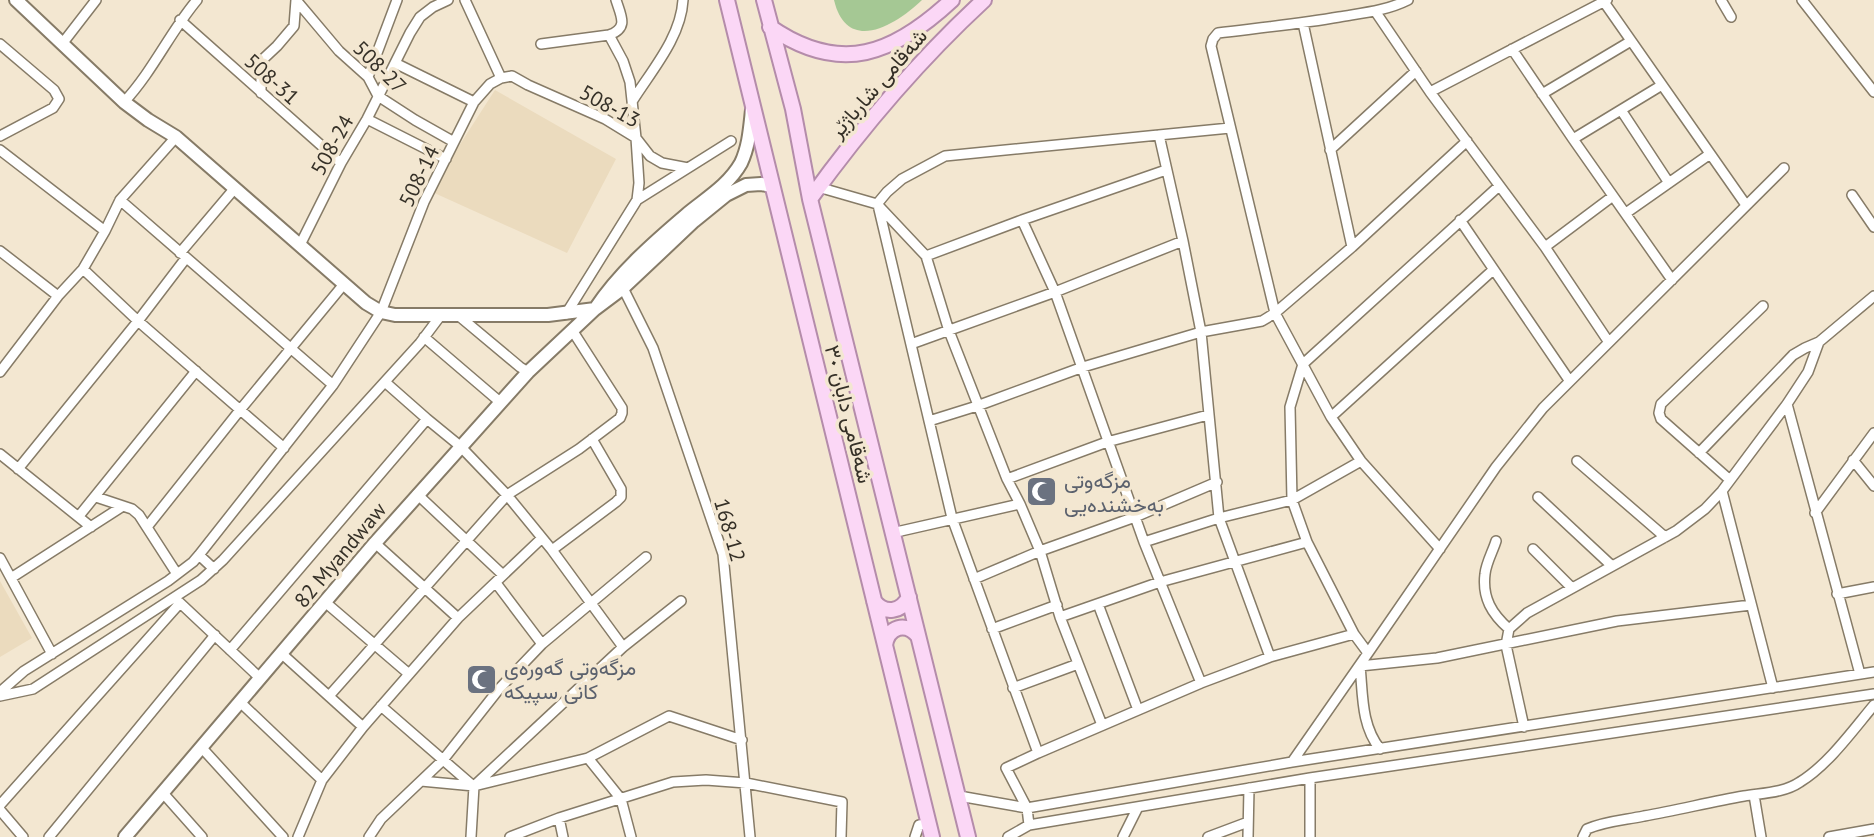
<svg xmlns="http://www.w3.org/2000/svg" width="1874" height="837" viewBox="0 0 1874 837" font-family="'PT Sans',Vazirmatn,sans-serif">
<rect width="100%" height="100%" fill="#f3e7d1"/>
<path fill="#ebdbbe" d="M495,90L616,159L567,253L430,191Z
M0,581L32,638L0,657Z"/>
<path fill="#a5c894" d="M834,0H922C896,25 847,55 834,0Z"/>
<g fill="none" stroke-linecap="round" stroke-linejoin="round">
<defs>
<path id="street" d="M296,0L339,51L368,77L378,96L415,120L454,142
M465,0L501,78
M1408,0C1386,11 1362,13 1339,17C1299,24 1258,28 1218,33L1213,39L1211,46L1275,313L1331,417L1361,461L1440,549
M1721,0L1731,17
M1802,0L1874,92
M1604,2L1746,205
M1375,11L1430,92L1545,247L1608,341
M180,20L341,163
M1303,23L1352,247
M609,35L623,61L630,82L636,138L639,183L637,200
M0,44L54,90L59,99L53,108L0,136
M62,44L96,0
M541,44L609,35C629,28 621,16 616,0
M1512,49L1573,139L1672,280
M395,63L474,102
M368,77L397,0
M1430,92L1607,0
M261,93V61L277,46L294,26L296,0
M1542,94L1631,41
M633,100C652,70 681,37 683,0
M124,102C153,71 170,32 197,0
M1621,110L1669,183
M367,119L446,159
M1159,135L1183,241L1201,332L1219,518L1270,657
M1573,139L1662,85
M0,150L105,231
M1330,150L1416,71
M818,187L877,204L887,192L902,179L945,156L1230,128
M1852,195L1874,227
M120,200L333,385
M877,204L926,256L949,331L1007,479L1020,504L1040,551L1060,617L1102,725
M878,205L952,518L1038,753
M1626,213L1710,154
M1022,220L1055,292L1144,542L1201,683
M1460,220L1569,380
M300,245L341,163L367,119L410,33L420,17L433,7L448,0
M1545,247L1613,196
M0,251L58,296
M180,253L235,188
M926,256L1022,220L1166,170
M83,269L138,321L284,448
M623,288L653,348L723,554L750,837
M566,314L637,200L731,141
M459,316L520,367L528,372
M424,337L500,402
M911,344L1055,292L1183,241
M0,372L58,296L83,269L105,231L120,200L176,137
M385,382L427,419L460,446L507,495L552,550L623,647
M1787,404L1860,674
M1331,417L1493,270
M929,421L977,406L1083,367L1201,332L1262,321L1275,313L1352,247L1467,141
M1699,453L1793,355L1805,348L1819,342L1874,296
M0,454L91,527
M1853,460L1874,486
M1577,461L1665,537
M18,469L138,321L186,258
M1007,479L1107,442L1208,415
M1730,480L1661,419L1659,413L1661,404L1763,306
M1722,491L1773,688
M417,494L503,575
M96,497L132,509L139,515L177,574
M1538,497L1612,566
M1815,513L1874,433
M79,516L196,371
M147,527L240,410L344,284
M892,533L1020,504
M1496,541C1493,551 1486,563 1485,574C1482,598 1492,614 1509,629
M1144,542L1219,518L1292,500L1361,461
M375,543L458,618
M1533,549L1571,587
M552,550L616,502L621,497V489L592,439
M199,555L214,569
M0,558L52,654
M11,578L123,506
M974,579L1040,551L1135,517L1217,482
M496,583L542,644
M1837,594L1874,587
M177,600L260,678
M325,602L409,674
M1098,604L1138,710
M1060,617L1160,582L1307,542
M992,629L1057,605
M1354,634L1307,542L1292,500L1290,407L1303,364L1499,186
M230,650L427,419
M281,653L363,727
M1360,666L1437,658L1617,621L1751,605
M1360,666C1363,695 1361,725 1380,749
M1013,688L1078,664
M0,692L24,671L168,581L193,562L199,555L333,385L381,312L424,202L474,102L490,84L501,78L512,76L528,85L605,119L636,138L650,156L662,163L688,168
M0,696L33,689L201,580L223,560L420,343L441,315
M329,696L507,495L579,449L620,418L622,413V408L572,330
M240,702L322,780
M381,706L472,785
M1524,727L1506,645L1509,629L1527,613L1676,531L1705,509L1722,491L1787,404L1808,372L1819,342
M202,748L283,837
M588,758L621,799L631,837
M1292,762L1368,653
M421,781L474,786L588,758L669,716L742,740
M163,793L202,837
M1754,795L1761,837
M959,796L1027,808L1292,762L1874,672
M0,805L180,603
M0,810L23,837
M559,818L563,837
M1029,825L1027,808L1006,768L1038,753L1201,683L1270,657L1354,634L1368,653L1496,467L1543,408L1784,168
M49,837L215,635
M298,837L322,780L363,727L458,618L542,538
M369,837L381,819L443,760L499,689L542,644L646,557
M471,837L474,786L623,647L681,601
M510,837L559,818L673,782L706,780L746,783L842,802L841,837
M915,837L919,825L929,824
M1008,837L1029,825L1310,778L1874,694
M1123,837L1138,807
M1208,837L1248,822
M1248,837L1249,788
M1310,837V778
M1583,837L1587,829C1605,821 1625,820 1644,816C1678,810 1710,802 1744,796C1762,793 1784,793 1800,782C1828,765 1853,730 1874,705
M1829,837L1874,829"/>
<path id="secondary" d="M16,0L124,102L148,120L176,137L366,303L381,312L395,315H548L595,309C619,273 653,243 686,215C705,199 728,186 741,163C749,146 750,128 752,110
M125,837L375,543L528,372L595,309L623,288L694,221L726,195L746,185L761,184L772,186"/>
<path id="primary" d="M727,0L932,837
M764,0L793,109L810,199L968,837
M770,27C841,76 894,54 952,0
M810,199C862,127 919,60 984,0
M874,601C885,615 901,612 909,597
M885,645C888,627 906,621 918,636"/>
</defs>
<use href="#street" stroke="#867b67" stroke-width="12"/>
<use href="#secondary" stroke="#867b67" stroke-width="16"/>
<use href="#primary" stroke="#b48caa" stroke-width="18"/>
<use href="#street" stroke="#fff" stroke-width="9"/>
<use href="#secondary" stroke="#fff" stroke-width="12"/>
<use href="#primary" stroke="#fbd7f6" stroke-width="14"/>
</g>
<defs>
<symbol id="mosque-square" viewBox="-11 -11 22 22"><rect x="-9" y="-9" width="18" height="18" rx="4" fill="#6b7280" stroke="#f3e7d1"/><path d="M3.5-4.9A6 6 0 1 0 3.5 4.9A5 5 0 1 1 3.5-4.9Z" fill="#fff"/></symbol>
</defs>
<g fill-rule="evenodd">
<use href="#mosque-square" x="1024" y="474" width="35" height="35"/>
<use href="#mosque-square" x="464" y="662" width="35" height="35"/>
</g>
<g text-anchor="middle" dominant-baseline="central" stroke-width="7" stroke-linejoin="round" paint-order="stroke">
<g font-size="21" fill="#353027" stroke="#f3e7d1">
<text transform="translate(380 67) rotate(45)">508-27</text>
<text transform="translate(272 79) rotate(42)">508-31</text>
<text transform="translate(878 83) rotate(-49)">شەقامی شارباژێر</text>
<text transform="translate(610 106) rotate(29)">508-13</text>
<text transform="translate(332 145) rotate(-61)">508-24</text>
<text transform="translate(419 176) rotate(-64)">508-14</text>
<text transform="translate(849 414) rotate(76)">شەقامی دابان ٣٠</text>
<text transform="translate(730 530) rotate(74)">168-12</text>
<text transform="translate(340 555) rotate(-50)">82 Myandwaw</text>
</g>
<g font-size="21" fill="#5b616d" stroke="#f3e7d1" text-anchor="start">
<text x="1064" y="480">مزگەوتی<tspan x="1064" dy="24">بەخشندەیی</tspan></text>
<text x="504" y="667">مزگەوتی گەورەی<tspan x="504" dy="24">کانی سپیکە</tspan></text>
</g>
</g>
</svg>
